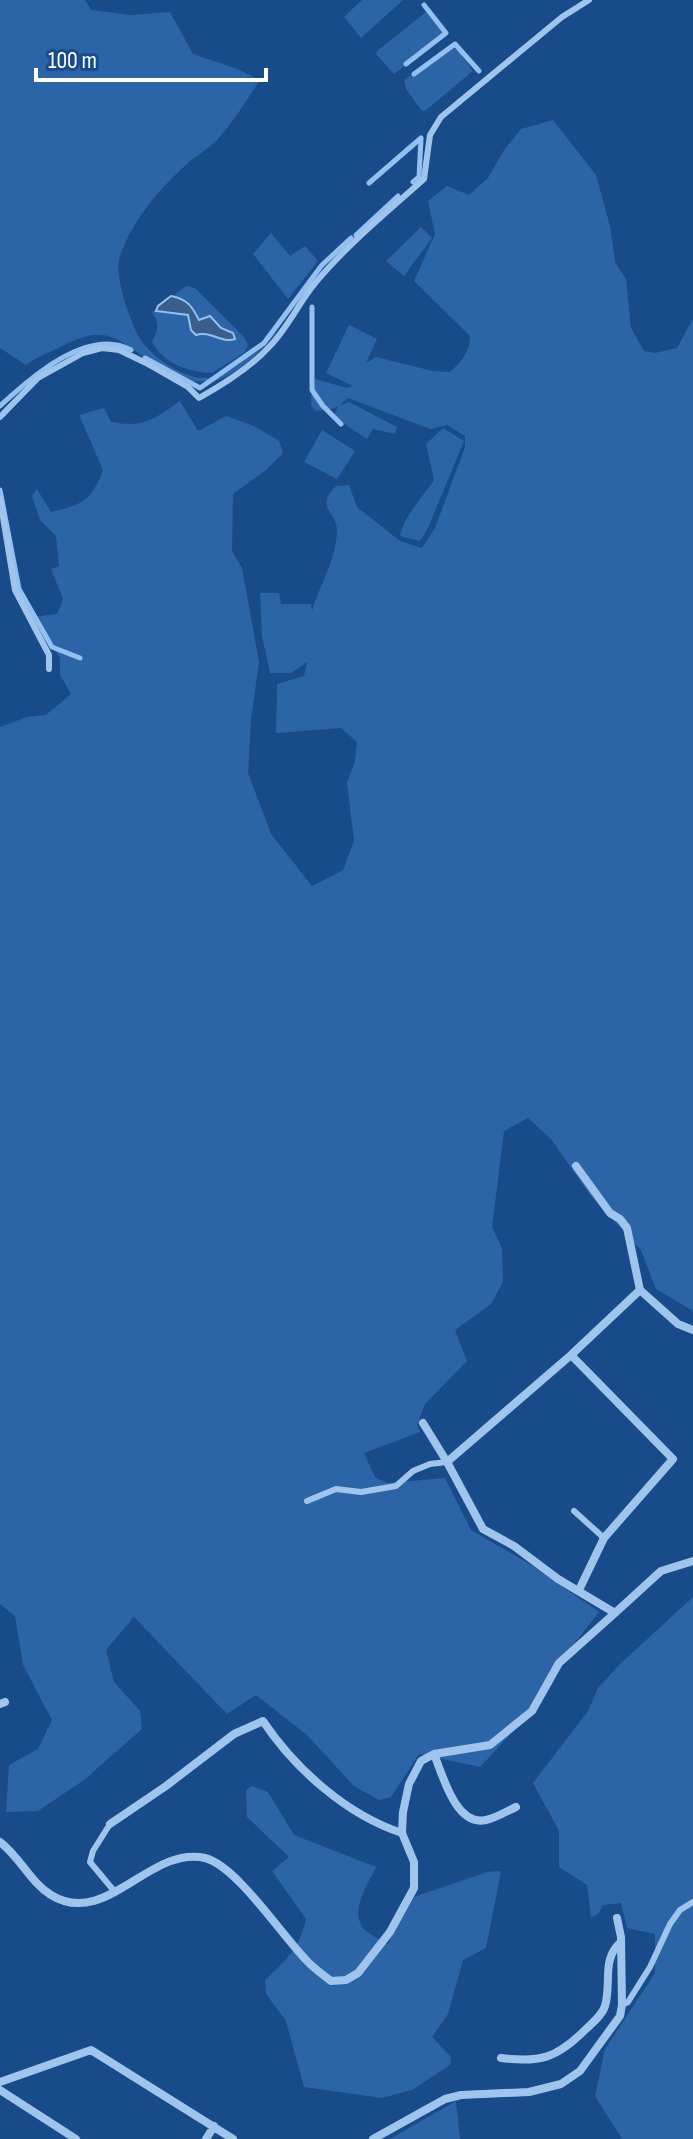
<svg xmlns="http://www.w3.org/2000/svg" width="693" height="2139" viewBox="0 0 693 2139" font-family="'Sofia Sans Condensed',sans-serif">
<rect width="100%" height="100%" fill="#184b89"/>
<path fill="#2b65a7" d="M0,0H85L91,10L131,15L170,12L193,54L235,68L260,80C247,100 233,122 217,140C209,148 198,155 188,163C160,188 133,219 120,256C113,275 131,326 143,343C155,359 185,379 205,378C232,377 253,351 270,334L277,333C260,351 242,371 218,380C208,384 197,379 187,383C172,374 158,366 144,357C112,334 101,327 64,345C51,352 38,356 26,365L0,348Z
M362,0H403L361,38L344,17Z
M426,12H429L445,33L444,36L394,74L376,54L377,51Z
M450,47L458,50L473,71L425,111H422L406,89L404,80Z
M553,120L596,175L610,226L615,262L626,279L631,328L644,351L655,353L677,348L693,319V1311L656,1289L641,1250L590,1195L551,1139L528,1118L504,1131L492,1227L502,1248L503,1282L491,1304L455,1330L467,1361L425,1404L417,1425L420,1432L364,1453L375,1477L387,1483L445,1478L471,1530L533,1566L599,1612L559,1663L532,1711L480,1767L419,1754L391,1797L379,1800L354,1786L307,1735L256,1695L227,1714L134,1617L106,1650L114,1682L140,1711L142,1729L84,1780L38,1811L6,1812L9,1765L38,1749L52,1720L23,1665L15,1616L0,1604V727L27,717L46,715L71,694L60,675V658L33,617L57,614L63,599L51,569L59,566L56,536L40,520L32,496L37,489L51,512C81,505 91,502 103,470L79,415L104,408L111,422C142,428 154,420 180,401L198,431L226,416L254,426L279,441L283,453L266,470L233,494L232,551L242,568L259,662L251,719L248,773L271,834L312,886L343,870L354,841L347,783L355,761L357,742L341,728L276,733L277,684L304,676L307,662L291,673H270L262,636L260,593H279L281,604H311L312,611C320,584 336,560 337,531C337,510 314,509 336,486L349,485L357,507L400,541L422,548L435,528L465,447V436L447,425L430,429L348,398L340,405L349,402L397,427L395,434L373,429L367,439L334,417L338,406L332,409L316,411L311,406L312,378L347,388L353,386L326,373L349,325L377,339L366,363L376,357L433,371L450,372C461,362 470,352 470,336L414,281L435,234L428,201L447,186L469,195L488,178L504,150L521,129Z
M421,227L432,238L404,276L386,261Z
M271,233L290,256L305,246L318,261L288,299L253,254Z
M186,286L195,288L243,336L248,344L245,352L212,373C188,372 164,364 152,342C158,330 160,324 152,312Z
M443,428L464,441L428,528L420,541L400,536C404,516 422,498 434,480L426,444Z
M322,430L355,451L337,479L304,462Z
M693,1597V2139H622L595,2096L605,2049L655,1973V1934L627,1928L621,1903L603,1905L598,1914L591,1918L587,1885L559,1867V1831L533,1783L588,1711L598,1688L619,1665Z
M252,1786L268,1792L294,1835L376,1867C368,1885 347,1913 366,1931C372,1936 381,1940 388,1944L414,1897L487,1872L501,1871L486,1948L463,1960L448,2014L432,2037L451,2057L450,2065L412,2090L382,2098L304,2087L286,2021L266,1994L265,1980C286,1961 300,1947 306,1919L272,1871L289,1857L247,1817L246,1790Z
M456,2101L460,2139H390Z"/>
<path fill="#395e8b" stroke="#93c0f0" stroke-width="2" d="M171,296C187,299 192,306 199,320L210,316L221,328L233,333L235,339C222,344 210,330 196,335L191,330L188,315L156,311L158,306Z"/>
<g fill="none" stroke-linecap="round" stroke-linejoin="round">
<path stroke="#93c0f0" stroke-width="5" d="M406,64L446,33L424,5
M414,74L455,44L479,71
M413,182L419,177L421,139
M369,183L421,138
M356,235L398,196
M312,307V390L323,406L341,424
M145,358L200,388L264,343L322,265L351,238
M0,406C29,379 88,326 131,350
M0,490L19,589L52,647L80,658"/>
<path stroke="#a0c5ed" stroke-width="6" d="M0,417L38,378L83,353L102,348L119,350L146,363L188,387L199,398C224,384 250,368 269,347C288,328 299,302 316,282C348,244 387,212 424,179L430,135L441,117L562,17L589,0
M0,499L15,590L49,655V669
M307,1501L336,1489L361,1492L396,1486L413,1471L430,1464L447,1462
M574,1511L604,1538
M110,1824L93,1851L90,1862L115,1892
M622,2005L628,2002L650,1967L670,1924L680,1910L693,1902"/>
<path stroke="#a0c5ed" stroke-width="8" d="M576,1166L610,1213L620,1219L627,1228L640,1290
M571,1355L673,1459L604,1538L579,1590
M423,1423L447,1462L483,1529L514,1546L558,1579L615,1613
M447,1462L571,1355L640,1290L678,1324L693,1330
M0,1704L5,1702
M434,1754C443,1776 456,1827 486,1820C496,1818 507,1811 516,1807
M110,1824L166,1786L234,1734L263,1721C295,1769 347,1815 402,1833
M0,1842C20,1857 30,1882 51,1895C106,1929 150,1845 205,1858C237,1866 282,1936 308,1962C315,1969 323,1975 331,1981L346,1980L358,1973L390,1932L414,1888V1862L402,1833L403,1812L409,1784L421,1761L434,1754L490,1745L532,1711L559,1663L615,1613L661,1571L693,1561
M501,2058C540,2063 557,2058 585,2030C592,2023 602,2016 605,2006C612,1983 601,1959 621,1942
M0,2082L91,2050L233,2139
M0,2090L76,2139
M206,2139L214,2126
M373,2139L445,2099L461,2095L529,2092L561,2084L580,2071L620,2016L622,2005L621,1937L617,1918"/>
</g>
<path d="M36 68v12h230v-12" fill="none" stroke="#ffffff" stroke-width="4"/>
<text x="48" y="68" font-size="24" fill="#ffffff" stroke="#184b89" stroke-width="6" paint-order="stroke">100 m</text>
</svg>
